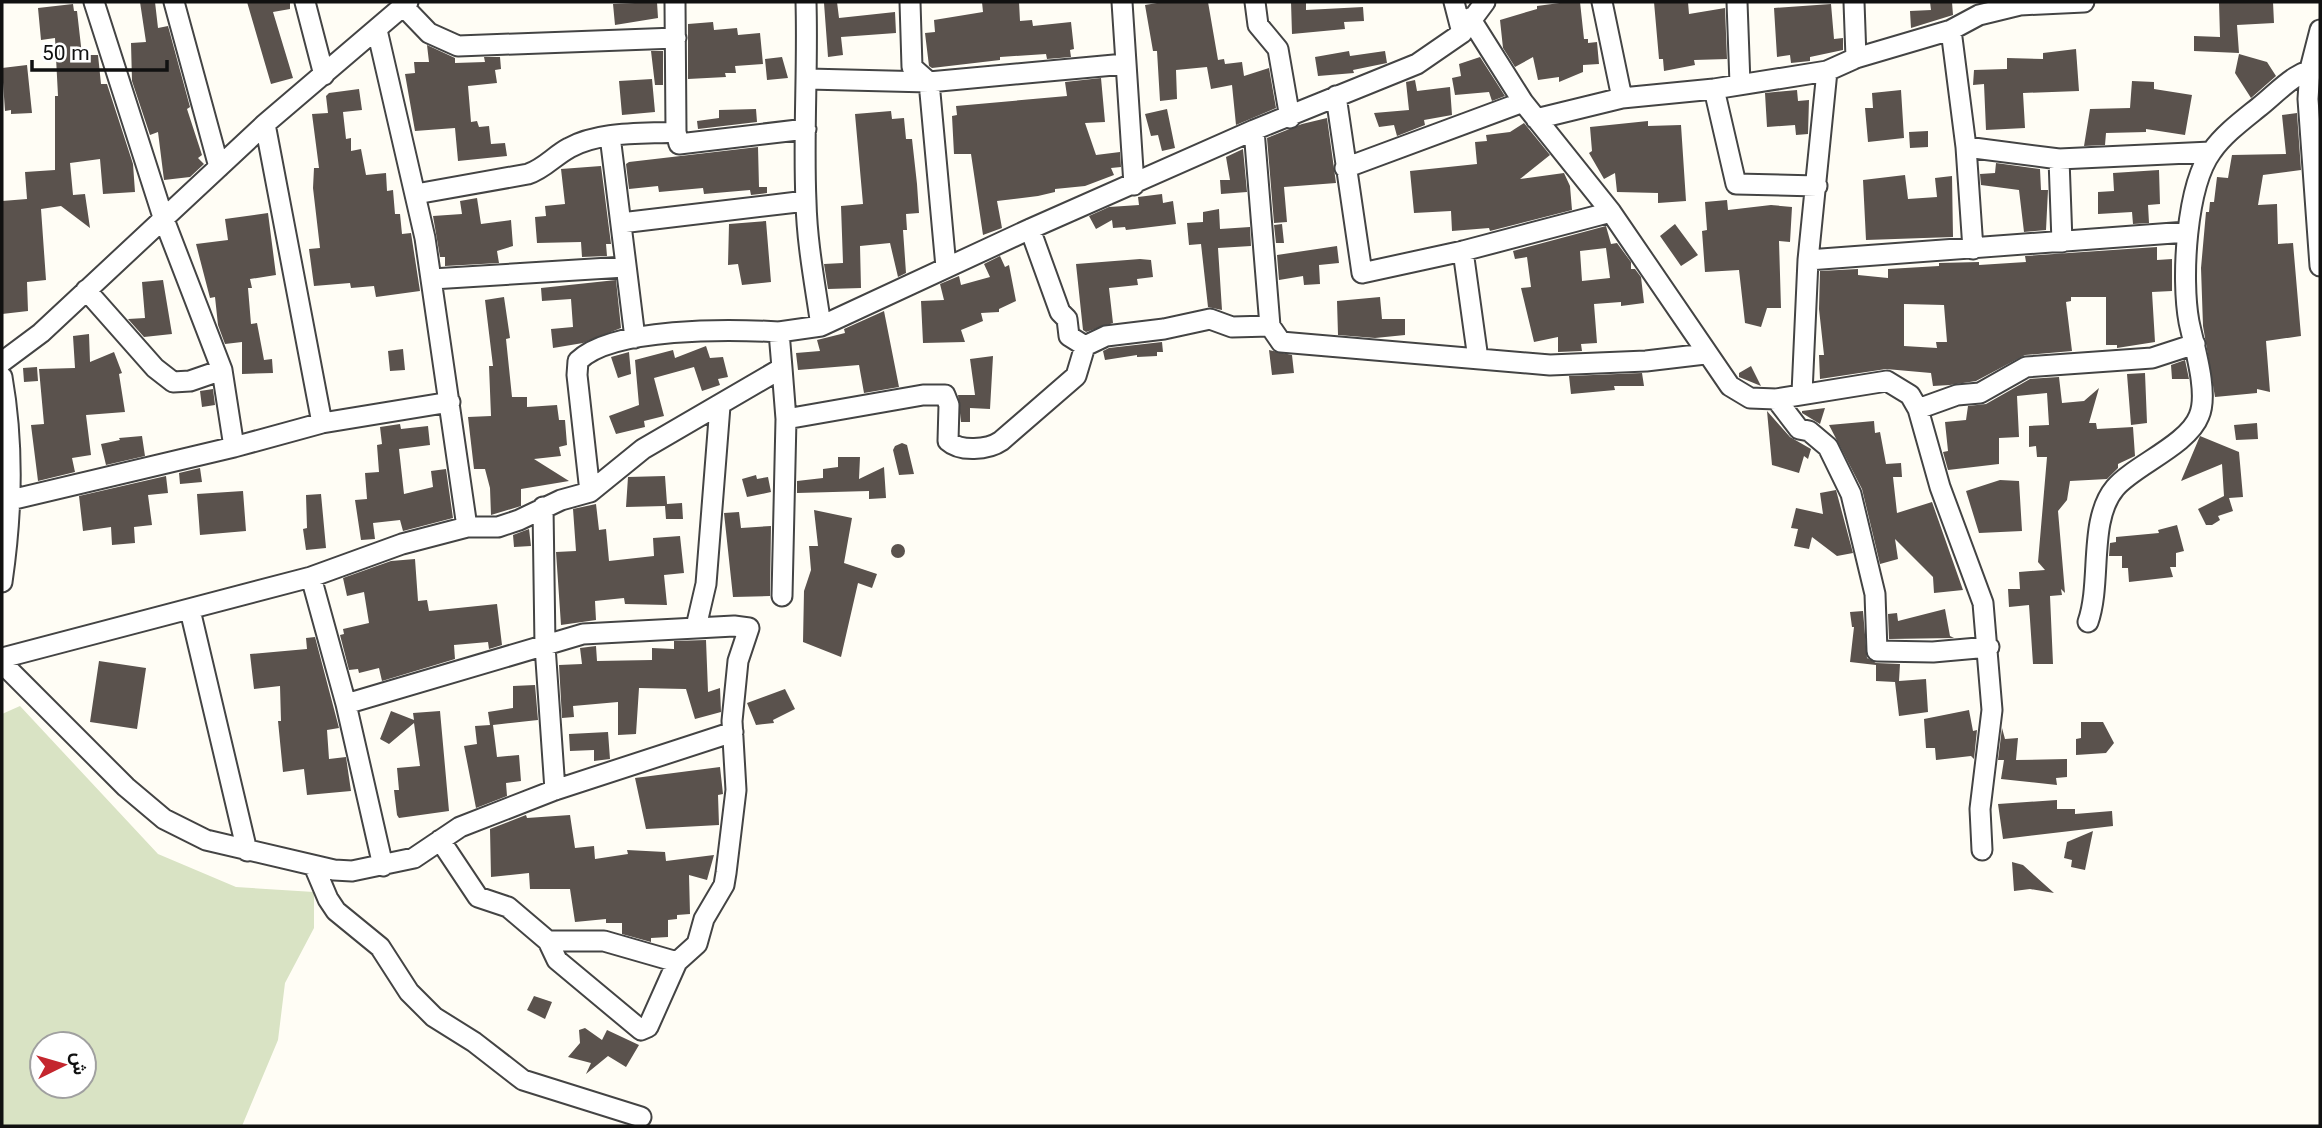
<svg xmlns="http://www.w3.org/2000/svg" width="2322" height="1128" viewBox="0 0 2322 1128" font-family="Georgia,Vazirmatn,serif">
<rect width="100%" height="100%" fill="#fffdf5"/>
<path fill="#d9e3c4" fill-rule="evenodd" d="M20,706L158,854L236,887L314,892V928L285,983L278,1040L242,1126H2V714ZM42,1044H84V1086H42Z"/>
<path fill="#5a524d" fill-rule="evenodd" d="M140,2H155L158,28L168,26L190,107L187,109L202,155L198,158L204,164L190,177L164,180L158,132L150,135L132,81L131,43L146,42Z
M247,2H290V9L273,12L293,78L271,84Z
M657,2L658,18L615,25L613,4Z
M837,2L839,18L895,12L896,33L841,37L843,55L828,57L824,3Z
M982,2H1019L1020,21L1032,20L1033,26L1071,22L1074,49L1070,50L1071,57L1047,59L1046,54L1000,57V60L932,68L929,66L925,33L935,32L934,20L983,12Z
M1163,2H1208L1218,60L1224,59L1225,64L1242,62L1244,76L1269,68L1276,108L1236,125L1232,85L1211,89L1207,67L1176,70L1177,99L1160,101L1157,51H1153L1145,5Z
M1291,2H1306V10L1363,7L1364,21L1344,22L1345,29L1292,34Z
M1567,2H1580L1584,39H1588V43L1597,42L1599,64L1583,65V72L1559,82V77L1538,80L1533,57L1515,67L1503,48L1500,20L1537,9V6Z
M1654,2H1688L1689,14L1725,8L1727,59L1694,60L1695,65L1664,71L1663,59H1659Z
M1930,2H1952L1953,15L1911,28L1910,11L1931,10Z
M2219,2H2273L2274,23L2237,25L2239,53L2194,51V36L2220,37Z
M73,4L74,11H77L82,55H98L101,84H107L133,164L135,192L103,194L100,159L70,163L73,195L85,194L90,228L61,206L41,209L46,280L27,282L28,311L2,314V201L27,199L25,172L55,170V96H58L55,38L41,40L38,8Z
M1831,4L1834,39L1843,38V50L1810,57V61L1791,63L1790,55L1777,57L1774,8Z
M713,22L714,30L737,28L738,35L760,33L763,64L735,66L736,73H725L726,77L688,79V24Z
M427,45L455,58V63L485,62L484,57H500L501,69L495,70L497,83L468,86L471,122L477,121L479,127L489,126L491,144L505,143L507,156L458,161L455,128L415,131L405,74L415,73L414,62H429Z
M2076,49L2079,91L2023,93L2025,128L1986,130L1984,84L1973,85L1974,70L2007,69V58L2043,59V53Z
M651,51H663V85H655Z
M1349,51L1350,56L1385,51L1387,63L1353,70L1354,73L1318,76L1315,57Z
M2239,54L2267,62L2276,76L2251,98L2235,73Z
M782,57L788,78L767,80L765,59Z
M1480,57L1505,96L1492,101L1489,92L1455,95L1452,78L1461,76L1459,64Z
M27,65L32,113L11,114V110L5,111L2,68Z
M1101,78L1105,122L1085,123L1096,155L1120,152L1121,167L1111,168L1114,175L1085,186L1055,189V192L1038,196L997,201L1002,228L983,235L971,154H954L952,116L957,115L956,106L1067,96L1065,82Z
M652,79L655,112L622,115L619,81Z
M1415,80L1417,91L1450,87L1452,115L1424,120L1425,125L1397,136L1394,125L1379,127L1374,113L1409,110L1406,82Z
M2132,81L2154,82V89L2192,95L2185,135L2146,129V132L2106,133L2105,145L2084,146L2090,109L2130,108Z
M359,89L362,110L343,112L346,139L351,138V151L361,149L366,175L386,173L387,191L393,190L395,214H400L402,234L411,233L420,291L376,297L374,286L351,288L350,283L314,286L309,249L320,248L313,188L314,168H319L312,114L328,113L326,96L329,93Z
M1797,90L1798,101L1809,100L1808,134L1796,135L1795,125L1767,127L1765,93Z
M1901,90L1904,138L1868,142L1865,108H1873L1872,93Z
M756,109L757,122L698,129L697,121L719,118V110Z
M1167,109L1175,148L1162,151L1158,135L1151,136L1145,114Z
M891,111L892,119L904,118L906,139H912L917,184L919,213L906,214L907,230H903L906,273L898,277L890,243L860,246L861,288L828,289L824,264L843,263L841,206L863,204L855,114Z
M2297,113L2301,170L2263,175L2258,205L2277,204L2278,244L2293,243L2301,336L2266,341L2270,392L2257,389V393L2215,397L2203,326L2201,268L2206,212H2209L2210,202H2214L2217,177L2228,178L2232,155L2286,154L2282,115Z
M1327,118L1336,183L1284,187L1287,222L1274,223L1267,138L1302,124Z
M1648,121V126L1681,125L1686,201L1658,203V193L1617,192L1615,173L1604,179L1589,153L1592,151L1590,127Z
M1524,123L1550,155L1520,179L1564,173L1570,186L1572,210L1490,231L1489,228L1452,231L1451,211L1414,213L1410,171L1477,164L1475,142L1487,141L1486,135L1510,132Z
M1928,131V147L1910,148L1909,132Z
M758,147L759,187H767V193L751,195L750,190L704,194L703,188L659,192L658,186L629,189L626,164L629,162Z
M1243,149L1247,192L1221,194L1220,180H1230L1226,157Z
M1996,163L2040,169L2041,190H2048L2046,230L2024,232L2019,190L1981,185L1980,174L1995,173Z
M601,166L611,244H606L607,256L582,257L581,242L537,243L535,217L546,216L545,206L565,204L561,169Z
M2159,170L2160,204L2148,205L2149,223L2133,224L2132,212L2098,214V192L2114,191L2113,173Z
M1905,175L1908,199L1937,197L1935,178L1952,176L1953,237L1866,240L1863,180Z
M1162,194L1163,203L1173,201L1176,224L1126,230L1125,227L1113,228L1112,220L1096,229L1089,216L1109,207L1139,205L1138,197Z
M477,198L481,224L511,220L513,246L497,251L499,263L445,266V257H440L433,216L462,214L460,201Z
M1727,200L1728,210L1771,205L1792,207L1790,242L1779,241L1781,308H1767L1761,327L1745,323L1739,270L1705,272L1702,231L1707,230L1705,202Z
M1219,209L1220,229L1250,227L1251,246L1218,248L1222,310L1208,307L1201,244L1189,245L1187,223L1203,222V212Z
M268,213L276,275L250,279L252,288H248L251,324L257,323L264,360L272,359L273,373L242,374V342L225,344L218,325L215,297L210,298L196,244L228,240L225,219Z
M766,221L771,282L742,285L738,264L728,265L729,224Z
M1282,224L1284,243H1276L1274,225Z
M1675,224L1698,255L1681,266L1660,236Z
M1606,226L1611,244L1617,243L1631,262V269H1635L1641,277L1644,303L1621,306V302L1594,304L1597,343L1581,344L1582,351L1558,352V337L1534,342L1521,288L1531,287L1527,257L1515,259L1513,251ZM1606,248L1610,278L1582,281L1580,251Z
M1337,246L1339,263L1319,265L1320,284L1304,285L1303,276L1279,280L1277,255Z
M2157,247V260L2172,259V291L2152,292L2155,342L2117,348V345H2106V297H2071V301L2066,302L2072,351L2025,355L1976,381L1950,385L1933,386L1931,373L1886,369L1820,379L1819,355H1824L1819,309L1820,271L1858,269V275L1888,278V269L1939,266V263L1979,262V265L2026,262L2025,256ZM1904,304L1944,305L1947,342H1936L1937,348L1904,346Z
M1000,256L1005,267L1009,265L1016,301L999,309V312L981,313L983,321L961,330L965,342L923,343L921,301L944,300L940,284L959,276L961,285L990,277L984,264Z
M1140,259L1151,260L1153,277L1137,279L1138,285L1109,288L1113,323L1086,332L1083,330L1076,264Z
M163,280L172,334L144,337L128,319L145,318L142,282Z
M616,280L621,328L583,343L553,348L551,329L573,327L571,299L542,301L541,288Z
M504,297L510,338L506,339L512,397H527V407L557,405L559,420H565L567,445L559,447L561,456L534,459L569,481L521,489V506L491,515L490,488L485,469H474L468,417L491,416L489,366H493L485,300Z
M1380,297L1382,319H1405V335L1375,338L1338,335L1337,301Z
M884,311L899,387L864,393L859,365L798,370L796,353L820,351L817,340L845,333L844,329Z
M89,334L90,362L114,352L122,373L119,374L125,412L86,415L91,455L72,458L75,472L38,481L31,425L44,424L39,369L75,368L73,336Z
M1162,342L1163,352H1157V356L1137,357V355L1105,360L1103,351L1109,348Z
M706,346L710,358L723,357L728,377L718,379L720,385L702,391L694,367L654,378L664,416L644,421L645,427L616,434L609,416L639,405L635,360L673,350L675,358Z
M403,349L405,370L390,371L388,351Z
M1269,350L1292,355L1294,373L1272,375Z
M629,352L631,374L618,378L611,357Z
M993,356L990,409L970,408V422H961L958,395H975L970,359Z
M2185,360L2189,379H2172L2171,365Z
M1751,366L1761,386L1739,377V373Z
M37,367L38,381L24,382L23,368Z
M1642,373L1644,386H1614L1615,390L1571,394L1569,376Z
M2145,373L2147,423L2131,425L2127,374Z
M2059,377L2062,403L2084,401L2099,388L2089,423H2096L2097,429L2133,427L2135,456L2118,464V468L2107,479L2070,481L2067,500L2058,511L2065,593L2061,589L2062,595L2050,596L2053,664H2033L2029,605L2009,607L2008,589H2020L2019,572L2045,570L2038,562L2047,457H2037L2036,446L2029,447V426L2049,425L2047,393L2017,396L2019,437L1999,438V464L1948,470L1943,452L1948,451L1945,422L1966,420L1968,406L1986,404L2030,379Z
M213,389L215,405L202,407L200,391Z
M1825,408L1820,424L1802,413V411Z
M1767,411L1790,437L1811,449L1808,459L1804,456L1799,473L1772,465Z
M1874,421L1875,433L1880,432L1886,464L1901,463L1902,477H1893L1897,513L1932,502L1963,590L1934,593L1933,577L1895,539L1898,559L1880,564L1862,489L1829,425Z
M2257,423L2258,439L2236,440L2234,425Z
M400,424L401,429L428,426L430,445L399,449L404,494L433,487L431,471L446,469L453,518L403,531L400,520L373,523L375,539L361,540L355,500L367,499L365,473L379,472L377,445L382,444L380,427Z
M142,436L145,456L106,465L101,444L120,440L119,438Z
M2200,436L2239,452L2243,497L2229,498L2233,511L2218,516L2220,520L2212,525H2206L2198,509L2224,496L2222,464L2181,481Z
M902,443L907,445L914,474L899,475L893,450L895,446Z
M838,457H860L859,479L884,467L886,498L869,499V491L797,493V481L823,478V469L838,467Z
M200,468L202,482L180,484L179,473Z
M756,475L757,479L768,477L771,492L747,497L742,479Z
M166,476L168,493L148,495L152,525L134,527L135,543L112,545L111,527L83,531L79,496Z
M665,476L667,504L682,503L683,519H666L665,506L626,507L628,477Z
M2000,480L2019,481L2022,531L1979,533L1966,491Z
M1836,490L1853,553L1837,556L1812,537L1809,549L1794,546L1798,529L1791,528L1796,508L1823,514L1820,493Z
M243,491L246,531L200,535L197,494Z
M321,494L326,548L306,550L303,529L307,528L306,495Z
M596,504L599,530L606,529L609,561L654,556L653,538L680,536L684,573L664,575L667,605L625,604L624,598L595,601L596,620L561,625L556,552L576,551L573,509Z
M814,510L852,518L844,563L877,574L872,588L858,583L841,657L803,642L804,591L811,570L809,546H818Z
M739,512L741,528L771,526L770,596L733,597L724,513Z
M2177,525L2184,551L2176,553V567H2170L2173,577L2129,582L2128,568H2122V556H2109L2110,543L2116,542V537L2159,533L2158,530Z
M529,529L531,546L514,547L513,535Z
M891 551a7 7 0 1 1 14 0a7 7 0 1 1-14 0Z
M415,559L418,601L427,600L429,611L497,604L502,645L489,649L488,642L454,645L455,659L382,681L379,668L359,673L358,669L349,670L340,635L344,634L343,629L369,623L364,592L347,596L343,578L391,561Z
M1945,609L1950,636L1954,638L1889,639L1888,614L1897,613L1898,621Z
M1863,611L1867,658L1876,663L1900,664L1899,681L1926,679L1928,712L1899,716L1895,682L1876,681V665L1850,662L1854,627H1852L1850,612Z
M315,637L339,728L327,730L329,759L346,757L351,791L307,795L304,769L283,772L278,721H281L280,686L254,689L250,654L307,649L306,638Z
M706,640L708,692L720,688L721,712L695,719L686,689L639,688L636,734L618,735V702L573,706L574,717L562,718L559,665L582,664L580,648L596,646L597,661L652,660V648L674,649V641Z
M99,661L146,668L137,729L90,722Z
M535,685L538,720L493,725L497,757L519,755L521,781L506,783L507,796L476,808L464,746L477,744L475,726L490,725L488,712L513,708V686Z
M785,689L795,709L773,720L774,723L756,725L747,703Z
M1969,710L1973,731L1977,730L1974,759L1971,756L1936,760L1935,748H1926L1924,719Z
M391,711L414,720L413,713L440,711L449,811L399,818L397,815L394,790H399L397,768L420,766L414,723L389,744L380,739Z
M2081,722H2103L2114,743L2106,753L2076,755V739L2081,738Z
M2002,728L2005,739L2018,738L2016,760L2067,759V777L2056,778L2057,785L2001,779L2004,760H2007H1998Z
M608,732L610,759L594,761V750L570,751L569,734Z
M720,767L723,794L718,795L719,825L646,829L635,778Z
M2057,800V809H2075V814L2112,811L2113,826L2003,839L1998,804Z
M526,815L527,818L570,815L575,848L594,846L595,859L628,854L627,850L665,852L666,861L714,855L707,880L689,875L690,914L677,915V919L668,920V937L651,938V942L622,934V923H606V919L575,922L570,889H530L529,873L491,877L490,829Z
M2093,831L2085,870L2071,867L2072,860L2064,858L2067,842Z
M2012,862L2023,865L2054,893L2030,889L2014,891Z
M534,996L552,1002L545,1019L527,1010Z
M585,1028L602,1040L607,1030L639,1045L626,1067L608,1056L586,1074L591,1063L568,1057L580,1043L579,1030Z"/>
<g fill="none" stroke-linecap="round" stroke-linejoin="round">
<defs>
<path id="street" d="M94,2L163,217L222,370L234,447
M174,2L219,167
M305,2L324,75
M675,2L676,132L679,144L806,129
M806,2C808,69 803,135 806,202C807,244 815,284 821,326
M910,2L912,67L929,82L946,267
M1122,2L1134,185
M1255,2L1258,25L1278,49L1290,118
M1454,2L1462,33
M1602,2L1622,98
M1737,2L1740,84
M1854,2L1856,58
M404,7L429,33L458,46L676,38
M1470,18L1523,102L1611,212L1730,386L1750,398L1776,399L1887,381L1910,395L1918,409L1940,487L1983,603L1992,710L1980,809L1982,850
M377,30L425,238L467,527
M1951,30L1966,147L1973,249
M2320,30L2310,69L2308,99L2320,266
M808,79L929,82L1125,64
M1714,89L1736,184L1817,186
M1336,96L1362,273L1463,251L1611,212
M1536,119L1622,98L1714,89L1827,71L1856,58L1951,30L1979,15L2020,5L2084,2
M265,124L322,423
M1254,130L1270,326
M610,136L635,338
M1966,147L2059,159L2211,152
M2059,159L2062,242
M1345,168L1523,102
M416,194L528,174C544,169 554,156 569,148C599,131 643,134 676,132
M621,223L806,201
M1030,229L1060,312L1067,319L1069,336L1085,346
M1463,251L1478,359
M1808,260L2187,232
M432,279L625,267
M86,290L155,368L173,382L190,381L222,370
M2,362L41,333L265,124L408,2
M782,368L786,419L782,596
M2,377C14,445 12,514 2,582
M1802,393L1808,260L1827,71
M1776,399L1799,429L1809,431L1828,447L1851,494L1875,594L1877,651L1933,652L1989,647
M1918,409L1957,395L1980,393L2026,367L2152,358L2195,344
M786,419L923,395H945L949,405L948,441C960,452 988,450 1001,441L1076,376L1085,346L1106,336L1164,329L1210,319L1232,327L1270,326L1281,342L1550,365L1646,361L1705,354
M590,492L577,375L578,361C612,327 731,329 779,332
M2,502L234,447L322,423L450,402
M543,507L545,646L555,790
M311,577L346,704L383,866
M190,610L247,851
M2088,622C2102,582 2088,520 2115,488C2133,466 2188,445 2199,416C2209,393 2194,346 2189,322C2181,279 2186,186 2212,151C2224,134 2243,120 2259,107C2276,94 2298,68 2320,69
M696,627L706,584L720,406
M2,658L311,577L402,544L467,527H498L519,520L561,500L590,492L643,449L782,368L779,332L821,326L1030,229L1254,130L1417,64L1462,33L1485,2
M2,663L126,787L164,819L206,840L334,870L352,871L414,858L460,827L555,790L733,732
M346,704L583,634L734,626L749,628L738,661L732,721L736,790L726,873L724,885L704,919L697,944L677,962L604,941H548L508,907L478,897L440,840
M314,866L328,899L336,911L380,947L409,992L434,1017L474,1042L523,1080L641,1117
M548,941L557,960L641,1030L648,1027L677,962"/>
</defs>
<use href="#street" stroke="#444" stroke-width="23"/>
<use href="#street" stroke="#fff" stroke-width="19"/>
</g>
<rect width="2322" height="1128" fill="none" stroke="#111111" stroke-width="7"/>
<g transform="translate(63 1065) rotate(85)"><circle r="33" fill="#ffffff" stroke="#a0a0a0" stroke-width="2"/>
<path d="M0-5L12 26L0 18L-12 26Z" fill="#c4262e"/>
<text y="-10" font-size="19" font-weight="bold" text-anchor="middle" fill="#111111">ش</text>
</g>
<path d="M32 60v10h135v-10" fill="none" stroke="#111111" stroke-width="3.5"/>
<text x="42" y="60" font-size="21" fill="#111111" stroke="#ffffff" stroke-width="5" paint-order="stroke">50 m</text>
</svg>
